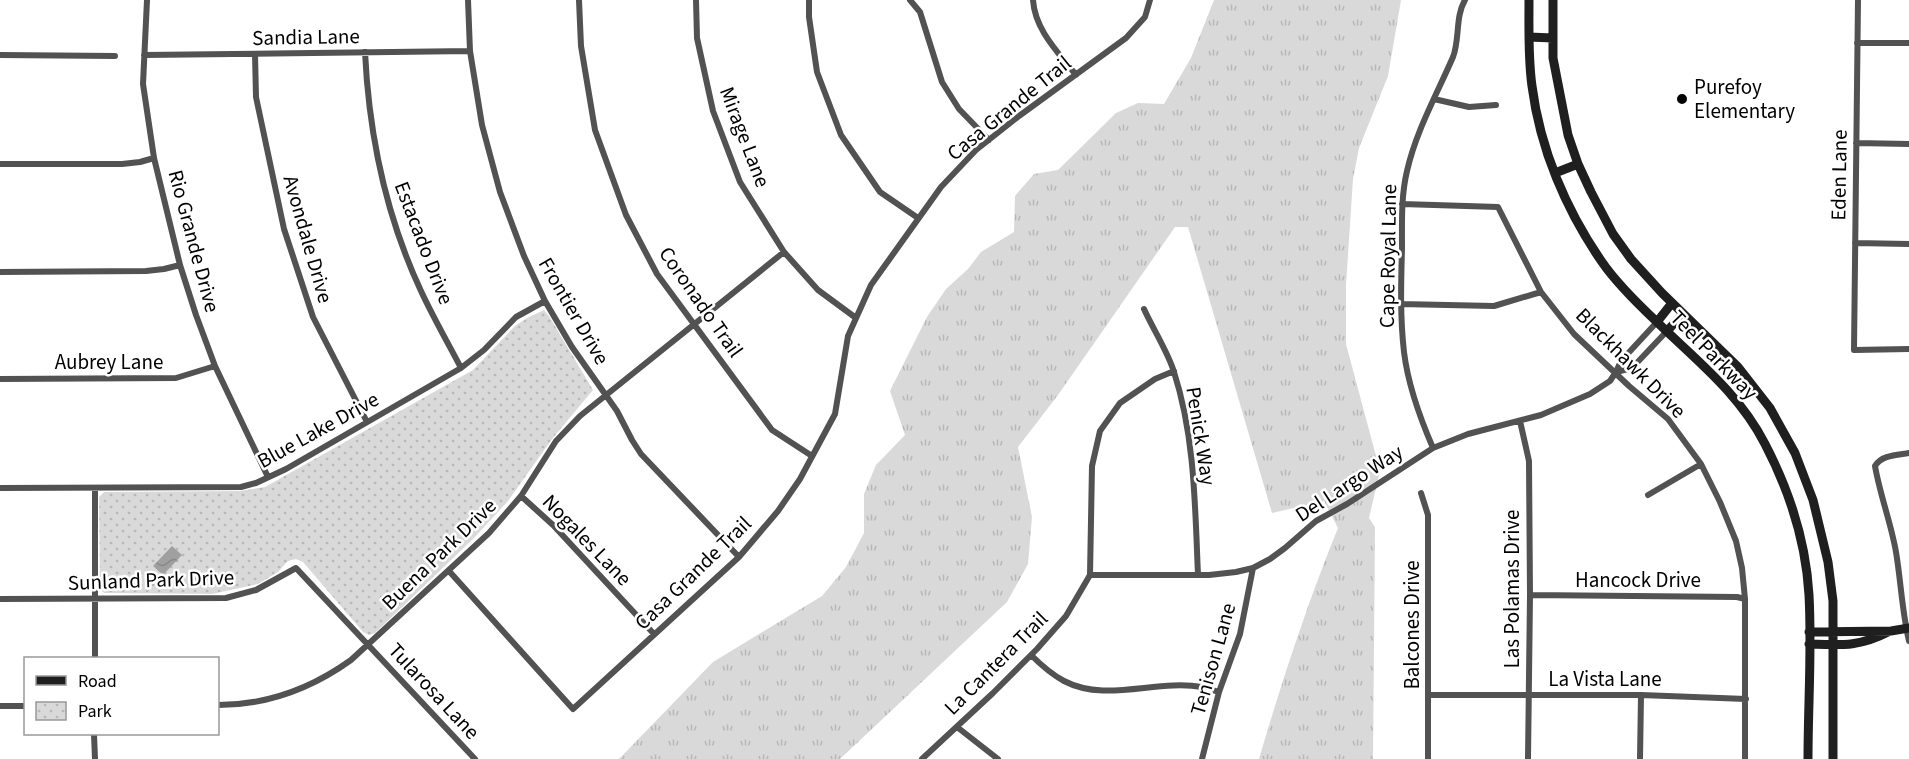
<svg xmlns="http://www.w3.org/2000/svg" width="1909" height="759" viewBox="0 0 1909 759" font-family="'Source Sans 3',sans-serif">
<defs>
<pattern id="grass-tufts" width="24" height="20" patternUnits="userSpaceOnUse" patternTransform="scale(1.5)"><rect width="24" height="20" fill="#d9d9d9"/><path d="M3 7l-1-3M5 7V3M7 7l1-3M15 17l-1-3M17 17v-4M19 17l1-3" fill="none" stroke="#b8b8b8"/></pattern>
<pattern id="park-dots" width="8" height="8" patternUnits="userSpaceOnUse" patternTransform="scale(1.5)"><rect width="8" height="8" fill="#d9d9d9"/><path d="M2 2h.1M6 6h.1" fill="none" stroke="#b8b8b8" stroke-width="1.8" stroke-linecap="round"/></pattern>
<pattern id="water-waves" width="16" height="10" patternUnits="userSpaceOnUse" patternTransform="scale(1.5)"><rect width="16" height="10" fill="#a0a0a0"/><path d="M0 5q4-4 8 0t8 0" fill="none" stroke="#888"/></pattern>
</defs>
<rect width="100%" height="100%" fill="#fff"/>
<path fill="url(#grass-tufts)" d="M1214,0H1401L1388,76L1359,148L1353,179L1346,285V344L1380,471L1369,518L1375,527L1373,759H1259C1282,681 1307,604 1338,528L1324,501L1272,513L1188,227H1175L1058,395L1018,447L1032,517L1028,564L1007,602L840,759H619L713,662L822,596L846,567L864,533V494L876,465L905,435L890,391L927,317L946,289L968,269L981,252L1014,232L1015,196L1034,174L1058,170L1116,113L1138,103L1164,104L1191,58Z"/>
<path fill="url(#park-dots)" d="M544,310L549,316L593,390L552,439L508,501L473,539L375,633L369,635L363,632L303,562L296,559L288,561L278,572L258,584L212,594L104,593L100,589L99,497L104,492L240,491L265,487L473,370L515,326L527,318Z"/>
<path fill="url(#water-waves)" d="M172,546L182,555L163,575L153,566Z"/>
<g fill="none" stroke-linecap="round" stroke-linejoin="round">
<path stroke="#525252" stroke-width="6" d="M147,0L143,84L154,158L180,265L196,315L215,366L268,477
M468,0L470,51L482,125L500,192L524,256L545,301L572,347L617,411L632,440L641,454L739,557
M579,0L581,46L595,130L626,215L657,274L772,430L812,456
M696,0L697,38L713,111L740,182L784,252L818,290L856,318
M809,0V17L817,72L841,135L880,192L918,218
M910,0L920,12L942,82L959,109L989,140
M1033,0C1035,30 1058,52 1076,75
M1858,0L1854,350L1909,349
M1857,43H1909
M365,52C369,136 385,214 421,291C433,317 448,343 461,368
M255,54L256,97L284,229L313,317L367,422
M0,55L115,56
M144,55L470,51
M1434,99L1469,107L1496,105
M1856,143L1909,144
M0,164H122L140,162L154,158
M1402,204L1498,207L1541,292L1574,334L1629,386L1668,419L1701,464L1720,502L1736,541L1742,568L1745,599V759
M1855,243L1909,244
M0,272L146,271L164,269L180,265
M1400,304L1494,306L1541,292
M1144,309C1153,329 1168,352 1174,372C1195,437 1195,507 1198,575
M1616,372L1632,368L1667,331
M0,379L176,378L215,366
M1520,421L1529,461L1530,595L1528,759
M1433,448C1420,418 1408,385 1404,352C1400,317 1401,283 1402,248C1402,222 1401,196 1407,171C1416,131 1437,94 1453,57C1460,39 1455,17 1465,0
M1909,453C1897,455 1881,455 1875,466C1880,495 1891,523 1896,552C1901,582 1902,612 1909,641
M0,488L241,487L256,483L286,469L461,368L484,350L516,317L545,301
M1421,493L1428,515V759
M1648,495L1701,464
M521,496L553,525L654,634
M449,571L573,709L739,557L778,511L800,479L835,414L848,336L871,285L941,187L976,150L1019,116L1126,38L1145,17L1150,0
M1090,575H1209L1236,572L1253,568L1270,559L1285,548L1316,521L1347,504L1433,448L1468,434L1541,415L1590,394L1610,381L1616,372L1621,361L1657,322
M1530,595L1737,597L1745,599
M0,599L226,598L256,590L296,568L475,759
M1031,655C1041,665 1051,674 1064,681C1106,703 1156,679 1202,687C1208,688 1214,691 1219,692
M95,658V488
M1428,695H1641L1746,699
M218,705C266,705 312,688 351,660L489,533L521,496L556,441L580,416L784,252
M0,706H26
M957,727L998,759
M94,734L95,759
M922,759L993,693L1037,649L1066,616L1090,575L1092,466L1100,431L1120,403L1155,379L1174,371
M1202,759L1219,692L1240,634L1253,568
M1640,759L1641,695"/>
<path stroke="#1f1f1f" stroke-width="9" d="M1529,0C1529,29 1528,58 1532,86C1540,149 1566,210 1602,262C1615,281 1640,306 1657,322C1696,360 1739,393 1765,444C1789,490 1806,543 1809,595C1812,650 1808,705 1808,759
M1553,0V58L1568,135L1578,164L1591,192L1613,234L1631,259L1662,293L1738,367L1770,408L1795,453L1813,500L1828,562L1833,601V759
M1529,37L1553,38
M1555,173L1578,164
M1657,322L1672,303
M1667,331L1683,314
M1809,632L1891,631L1909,628
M1809,644C1841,645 1859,647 1888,632"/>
</g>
<circle fill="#000" stroke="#fff" stroke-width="2" cx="1682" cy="99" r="6"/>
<g text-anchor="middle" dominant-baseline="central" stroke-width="5" stroke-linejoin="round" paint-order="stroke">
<g font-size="21" fill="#000" stroke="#fff">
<text transform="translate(306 37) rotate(-1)">Sandia Lane</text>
<text transform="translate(1009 108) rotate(-39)">Casa Grande Trail</text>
<text transform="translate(745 137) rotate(69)">Mirage Lane</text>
<text transform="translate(1839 175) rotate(-89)">Eden Lane</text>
<text transform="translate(308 239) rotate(74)">Avondale Drive</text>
<text transform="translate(194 241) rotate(75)">Rio Grande Drive</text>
<text transform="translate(424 243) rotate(69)">Estacado Drive</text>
<text transform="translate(1388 256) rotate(-89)">Cape Royal Lane</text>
<text transform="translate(701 302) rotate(55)">Coronado Trail</text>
<text transform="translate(574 311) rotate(60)">Frontier Drive</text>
<text transform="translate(1714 355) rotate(46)">Teel Parkway</text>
<text x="109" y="362">Aubrey Lane</text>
<text transform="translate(1631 363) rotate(45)">Blackhawk Drive</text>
<text transform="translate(318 430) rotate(-29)">Blue Lake Drive</text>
<text transform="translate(1201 436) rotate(81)">Penick Way</text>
<text transform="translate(1349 483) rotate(-33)">Del Largo Way</text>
<text transform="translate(587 540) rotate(46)">Nogales Lane</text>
<text transform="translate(439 554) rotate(-44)">Buena Park Drive</text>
<text transform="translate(693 573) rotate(-44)">Casa Grande Trail</text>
<text transform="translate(151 580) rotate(-2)">Sunland Park Drive</text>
<text x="1638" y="580">Hancock Drive</text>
<text transform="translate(1512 589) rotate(-90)">Las Polamas Drive</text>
<text transform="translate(1412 625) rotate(-90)">Balcones Drive</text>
<text transform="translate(1213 659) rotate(-74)">Tenison Lane</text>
<text transform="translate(996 663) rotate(-45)">La Cantera Trail</text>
<text x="1605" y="679">La Vista Lane</text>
<text transform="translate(434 691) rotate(47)">Tularosa Lane</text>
</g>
<g font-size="21" fill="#000" stroke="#fff" text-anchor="start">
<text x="1694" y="87">Purefoy<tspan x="1694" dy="24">Elementary</tspan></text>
</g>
</g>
<rect x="24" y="657" width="195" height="78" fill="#ffffff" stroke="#999999" stroke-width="1.5"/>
<rect x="36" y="676" width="30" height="9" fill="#1f1f1f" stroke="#999999" stroke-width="1.5"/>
<text x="78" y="687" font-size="18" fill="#000000">Road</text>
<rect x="36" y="702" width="30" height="18" fill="url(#park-dots)" stroke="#999999" stroke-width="1.5"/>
<text x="78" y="717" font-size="18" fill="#000000">Park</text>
</svg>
